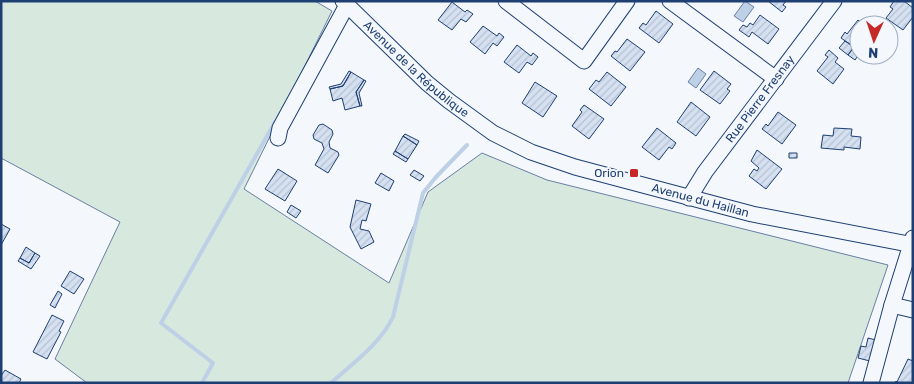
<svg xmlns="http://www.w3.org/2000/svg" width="914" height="384" viewBox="0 0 914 384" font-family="Rubik,sans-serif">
<defs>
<pattern id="building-hatch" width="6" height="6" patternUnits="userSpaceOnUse" patternTransform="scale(1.25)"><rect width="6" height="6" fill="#d5e0f0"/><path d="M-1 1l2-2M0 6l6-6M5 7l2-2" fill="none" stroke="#b6c1d1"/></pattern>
</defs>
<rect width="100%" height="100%" fill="#f4f7fb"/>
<path fill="#d7e8df" stroke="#687fa3" d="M1,1H315L332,11L244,189L389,283L428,192L482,153L547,180L888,265L848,383H87L55,359L120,222L1,158Z"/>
<path fill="#bed0e5" stroke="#687fa3" d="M745,1L754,7L743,22L734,16Z
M698,68L706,74L696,88L688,82Z"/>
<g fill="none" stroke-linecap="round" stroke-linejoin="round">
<path stroke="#bed0e5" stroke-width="4" d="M202,383L213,363L161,323L275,122
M331,383C353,363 380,344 393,317L423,193L436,177L467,145"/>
</g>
<path fill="url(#building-hatch)" stroke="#1d3f73" d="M768,1H786L783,5L786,7L782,12Z
M894,1H904L913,8V17L903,30L886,18L893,9L890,7Z
M452,2L465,12L467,10L473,14L466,22L461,19L452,30L438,20Z
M656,11L673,24L659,43L639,28L643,23L646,25Z
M760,15L779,29L768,44L752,32L749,37L739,30L743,25L747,27L750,23L753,25Z
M858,20L864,25H859V54L855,60L848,55L854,47L841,38L845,32L847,34Z
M483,26L497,36L499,33L504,37L497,46L493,43L485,54L470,42Z
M627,39L645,52L630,71L611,56L615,51L617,52Z
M845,41L854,47L848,55L839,48Z
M517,45L531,56L533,53L538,57L532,65L527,62L519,73L504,62Z
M829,50L838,58L835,62L844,69L833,84L817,71L828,57L825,55Z
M349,71L351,72L343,86L330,89L329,87L341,84Z
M714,71L731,84L727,89L730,91L720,104L700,90Z
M351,72L364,80L356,92L360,106L345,110L342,98L333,101L330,89L343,86Z
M607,72L626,87L611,106L589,89L596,80L599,82Z
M364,80L366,81L359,93L362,106H360L356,92Z
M535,82L557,96L543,117L522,103Z
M691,102L710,117L696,136L677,122Z
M584,105L604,119L589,139L572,126L582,112L580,110Z
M778,112L796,125L782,144L762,129L766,124L768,126Z
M323,124L332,130L333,134L329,142L330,148L338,152L339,155L328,173L315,165L324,149L322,143L314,139L313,135L319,125Z
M657,128L676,143L672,149L669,147L659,160L642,147Z
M834,128L852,129L851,136L861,137L860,149L844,147V150L821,148L823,135L833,136Z
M405,134L419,141L417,145L403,136Z
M403,136L417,145L408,159L395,151Z
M757,150L782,169L766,189L749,176L754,169L757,171L759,168L751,161Z
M395,151L408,159L406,162L393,154Z
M789,153H797V158H789Z
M278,169L297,181L285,201L265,189Z
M414,170L424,176L420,181L410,175Z
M381,173L394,181L389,191L375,183Z
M356,200L371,204L366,221L362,220L360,229L369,231L374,242L361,249L350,227Z
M291,205L301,211L296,218L287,212Z
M1,224L10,229L1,245Z
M26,247L35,253L29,263L20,258Z
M35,253L40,256L31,269L18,261L20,258L29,263Z
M70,271L84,279L74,294L61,286Z
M58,291L62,294L55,308L50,305Z
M52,315L64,321L59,331L61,332L47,359L33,352Z
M868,338L876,340L870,361L858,358L861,346L866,347Z
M908,359L913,361V383H895L896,381L897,382Z
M5,370L21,379L19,383H1V376Z"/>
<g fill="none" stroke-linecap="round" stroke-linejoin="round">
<defs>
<g id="minor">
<path id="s1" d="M343,1L427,83L449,101L493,133L531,152L575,167L752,214L913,245"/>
<path d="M506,1L584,61L627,1"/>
<path d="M670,1L776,79"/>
<path d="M278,138L280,128L347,5"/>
<path id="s2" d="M689,198L705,172L834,1"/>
<path d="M892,305L913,310"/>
<path d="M871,383L892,305L913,238"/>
</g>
</defs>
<use href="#minor" stroke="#1d3f73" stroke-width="17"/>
<use href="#minor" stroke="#f4f7fb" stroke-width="15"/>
</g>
<rect fill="#c62828" stroke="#f4f7fb" stroke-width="2" x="629" y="168" width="10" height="10" rx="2.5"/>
<g text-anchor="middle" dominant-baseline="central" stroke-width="4" stroke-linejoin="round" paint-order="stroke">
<g font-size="12" fill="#1d3f73" stroke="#f4f7fb">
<text stroke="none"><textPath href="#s1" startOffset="100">Avenue de la République</textPath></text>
<text stroke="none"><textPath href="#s2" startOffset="122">Rue Pierre Fresnay</textPath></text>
<text stroke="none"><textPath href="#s1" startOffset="419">Avenue du Haillan</textPath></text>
</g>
<g font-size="12" fill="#1d3f73" stroke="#f4f7fb" text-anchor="end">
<text x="624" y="173">Orion</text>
</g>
</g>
<rect width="914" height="384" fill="none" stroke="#1d3f73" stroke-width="5"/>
<g transform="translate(874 40) rotate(183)"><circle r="24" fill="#f4f7fb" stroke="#9eadc5"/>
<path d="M0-4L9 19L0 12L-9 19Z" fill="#c62828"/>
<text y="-8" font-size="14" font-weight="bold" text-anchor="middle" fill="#1d3f73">N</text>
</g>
</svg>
